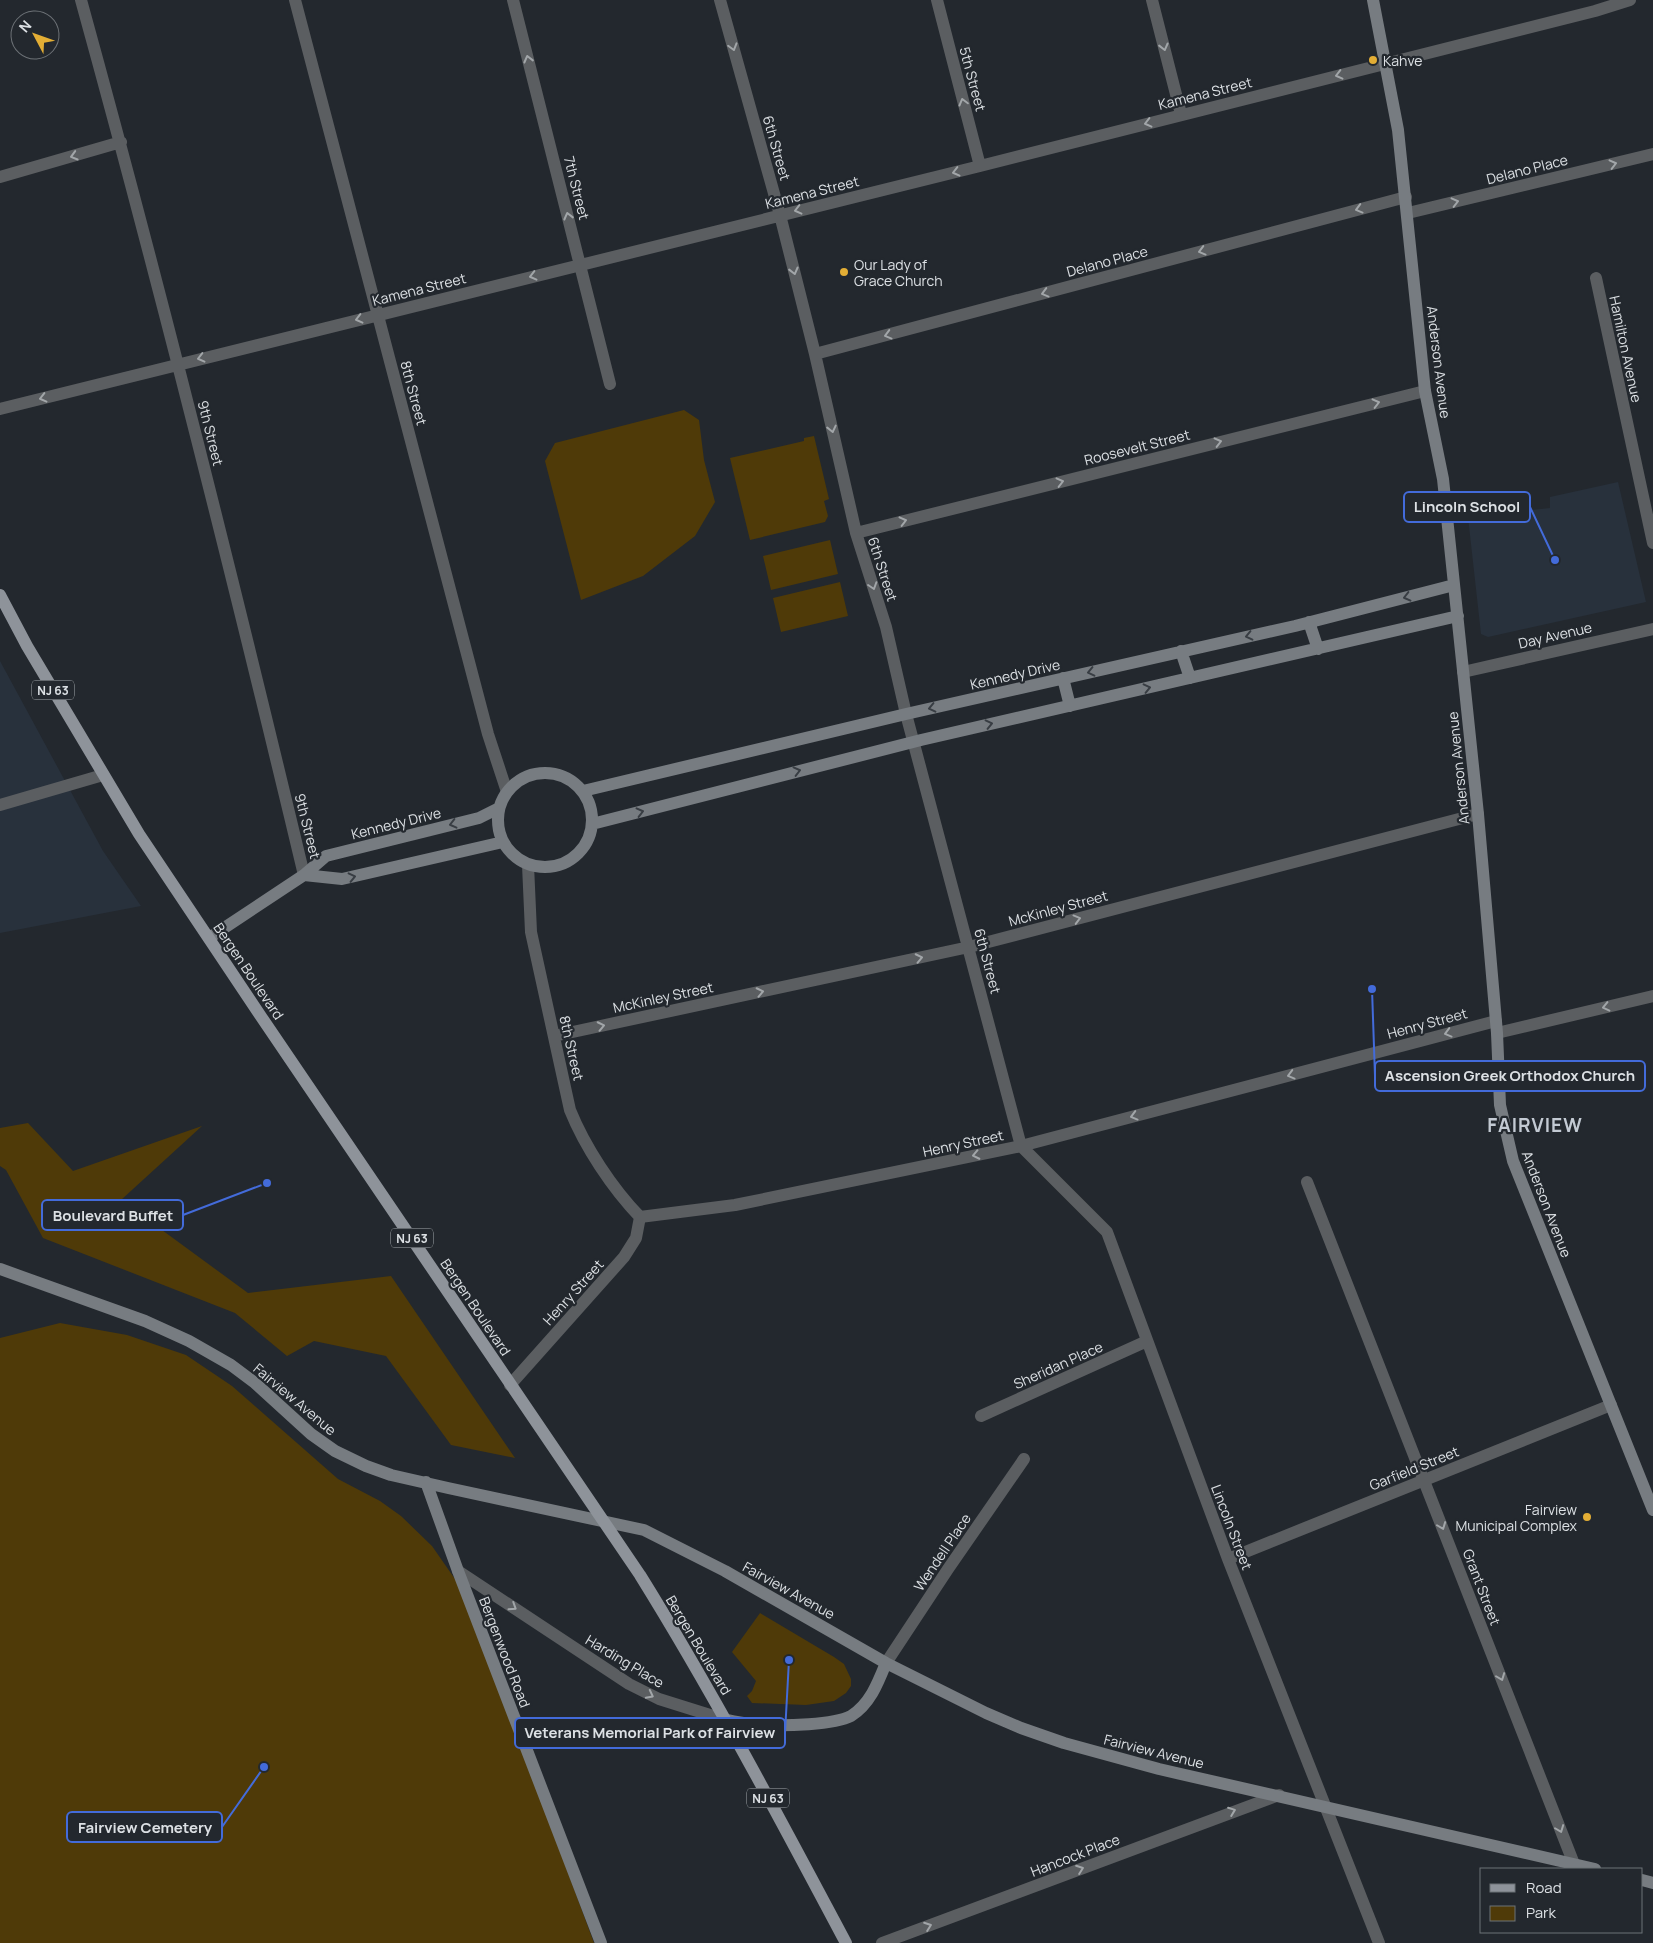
<svg xmlns="http://www.w3.org/2000/svg" width="1653" height="1943" viewBox="0 0 1653 1943" font-family="Manrope,sans-serif">
<rect width="100%" height="100%" fill="#23282e"/>
<path fill="#28313c" d="M1618,482L1646,602L1488,637L1481,634L1468,517L1550,508V497Z
M0,661L103,851L141,906L0,933Z"/>
<path fill="#4f3a08" d="M684,410L699,420L704,460L715,502L695,536L643,576L581,600L545,461L555,443Z
M814,436L829,499L824,501L828,516L825,522L750,540L730,458L804,441V438Z
M830,540L838,574L771,590L763,556Z
M840,582L848,616L781,632L773,598Z
M28,1123L73,1171L202,1126L121,1200L248,1293L391,1276L515,1458L451,1445L386,1356L314,1341L287,1356L235,1313L43,1238L6,1170L0,1166V1128Z
M60,1323L127,1335L186,1355L232,1386L338,1479L380,1501L401,1516L432,1546L464,1592L594,1943H0V1338Z
M760,1613L834,1657L844,1664L851,1679V1686L846,1693L834,1701L806,1705L752,1703L747,1696L752,1691L756,1681L732,1652Z"/>
<g fill="none" stroke-linecap="round" stroke-linejoin="round">
<path stroke="#5b5e61" stroke-width="12" d="M81,0C161,290 234,582 304,875
M295,0L488,734L507,792
M513,0L610,384
M720,0L780,215L815,354L856,533L886,627L906,714L1021,1146L1107,1232L1228,1559L1379,1943
M937,0L980,166
M1152,0L1181,114
M0,177L121,142
M1408,213L1653,154
M1596,278L1653,543
M815,354L1406,197
M0,409L980,166L1595,11L1630,0
M856,533L1425,391
M1463,672L1653,629
M0,805L103,775
M528,865L531,932L570,1110C585,1147 612,1188 640,1217
M1497,1033L1653,996
M554,1036L969,947L1478,814
M1307,1182L1574,1864
M510,1385L624,1257L636,1238L640,1217L735,1205L1021,1146L1496,1021
M981,1416L1147,1341
M1228,1559L1611,1405
M458,1571L629,1684L659,1699L726,1720
M886,1663L948,1569L1024,1459
M882,1943L1279,1795"/>
<path stroke="#777c81" stroke-width="12" d="M1373,0L1398,130L1425,391L1443,479L1478,814L1497,1033L1500,1105L1513,1161L1653,1510
M1309,622L1318,649
M1181,651L1190,678
M1063,678L1070,706
M498 820a47 47 0 1 1 94 0a47 47 0 1 1-94 0Z
M583,791L906,714L1295,626L1454,585
M592,824L921,740L1458,616
M304,875L342,879L503,842
M209,938L304,875L326,856L479,818L499,808
M0,1269L145,1321L189,1341L231,1365L255,1383L311,1434L335,1451L366,1466L391,1475L448,1488L644,1530L725,1571L886,1663L986,1713L1021,1728L1064,1743L1159,1769L1595,1869
M426,1482L458,1571L601,1943
M726,1720C738,1722 751,1725 764,1725C784,1726 834,1725 851,1716C870,1704 878,1683 886,1663
M1642,1880L1653,1883"/>
<path stroke="#8e939a" stroke-width="12" d="M0,595L27,646L139,834L262,1018L640,1575C714,1694 780,1819 846,1943"/>
</g>
<defs><path id="oneway-chevron" d="M-2-3.5L2.5 0L-2 3.5" fill="none" stroke-width="1.6" stroke-linecap="round" stroke-linejoin="round" transform="scale(1.25)"/></defs>
<g stroke="#a2a6a9">
<use href="#oneway-chevron" transform="translate(733 47) rotate(74)"/>
<use href="#oneway-chevron" transform="translate(1164 47) rotate(76)"/>
<use href="#oneway-chevron" transform="translate(528 59) rotate(-104)"/>
<use href="#oneway-chevron" transform="translate(1339 75) rotate(166)"/>
<use href="#oneway-chevron" transform="translate(963 102) rotate(-105)"/>
<use href="#oneway-chevron" transform="translate(1148 123) rotate(166)"/>
<use href="#oneway-chevron" transform="translate(74 156) rotate(164)"/>
<use href="#oneway-chevron" transform="translate(1613 164) rotate(-14)"/>
<use href="#oneway-chevron" transform="translate(956 172) rotate(166)"/>
<use href="#oneway-chevron" transform="translate(1455 202) rotate(-14)"/>
<use href="#oneway-chevron" transform="translate(1359 209) rotate(165)"/>
<use href="#oneway-chevron" transform="translate(798 210) rotate(166)"/>
<use href="#oneway-chevron" transform="translate(568 216) rotate(-104)"/>
<use href="#oneway-chevron" transform="translate(1202 251) rotate(165)"/>
<use href="#oneway-chevron" transform="translate(794 271) rotate(76)"/>
<use href="#oneway-chevron" transform="translate(533 276) rotate(166)"/>
<use href="#oneway-chevron" transform="translate(1045 293) rotate(165)"/>
<use href="#oneway-chevron" transform="translate(359 319) rotate(166)"/>
<use href="#oneway-chevron" transform="translate(888 335) rotate(165)"/>
<use href="#oneway-chevron" transform="translate(201 358) rotate(166)"/>
<use href="#oneway-chevron" transform="translate(43 398) rotate(166)"/>
<use href="#oneway-chevron" transform="translate(1376 403) rotate(-14)"/>
<use href="#oneway-chevron" transform="translate(832 429) rotate(77)"/>
<use href="#oneway-chevron" transform="translate(1218 442) rotate(-14)"/>
<use href="#oneway-chevron" transform="translate(1060 482) rotate(-14)"/>
<use href="#oneway-chevron" transform="translate(903 521) rotate(-14)"/>
<use href="#oneway-chevron" transform="translate(873 586) rotate(72)"/>
<use href="#oneway-chevron" transform="translate(1077 919) rotate(-15)"/>
<use href="#oneway-chevron" transform="translate(919 958) rotate(-12)"/>
<use href="#oneway-chevron" transform="translate(760 992) rotate(-12)"/>
<use href="#oneway-chevron" transform="translate(1606 1007) rotate(167)"/>
<use href="#oneway-chevron" transform="translate(601 1026) rotate(-12)"/>
<use href="#oneway-chevron" transform="translate(1448 1033) rotate(165)"/>
<use href="#oneway-chevron" transform="translate(1291 1075) rotate(165)"/>
<use href="#oneway-chevron" transform="translate(1134 1116) rotate(165)"/>
<use href="#oneway-chevron" transform="translate(976 1155) rotate(168)"/>
<use href="#oneway-chevron" transform="translate(1442 1526) rotate(69)"/>
<use href="#oneway-chevron" transform="translate(513 1607) rotate(33)"/>
<use href="#oneway-chevron" transform="translate(1501 1677) rotate(69)"/>
<use href="#oneway-chevron" transform="translate(650 1695) rotate(27)"/>
<use href="#oneway-chevron" transform="translate(1232 1811) rotate(-21)"/>
<use href="#oneway-chevron" transform="translate(1560 1829) rotate(69)"/>
<use href="#oneway-chevron" transform="translate(1080 1869) rotate(-20)"/>
<use href="#oneway-chevron" transform="translate(928 1926) rotate(-20)"/>
</g>
<g stroke="#383d43">
<use href="#oneway-chevron" transform="translate(1407 597) rotate(166)"/>
<use href="#oneway-chevron" transform="translate(1249 636) rotate(167)"/>
<use href="#oneway-chevron" transform="translate(1091 672) rotate(167)"/>
<use href="#oneway-chevron" transform="translate(1147 688) rotate(-13)"/>
<use href="#oneway-chevron" transform="translate(932 708) rotate(167)"/>
<use href="#oneway-chevron" transform="translate(989 724) rotate(-13)"/>
<use href="#oneway-chevron" transform="translate(797 771) rotate(-14)"/>
<use href="#oneway-chevron" transform="translate(640 812) rotate(-14)"/>
<use href="#oneway-chevron" transform="translate(453 824) rotate(166)"/>
<use href="#oneway-chevron" transform="translate(352 877) rotate(-13)"/>
</g>
<g fill="#e3ae35" stroke="#23282e" stroke-width="2">
<circle cx="1373" cy="60" r="5"/>
<circle cx="844" cy="272" r="5"/>
<circle cx="1587" cy="1517" r="5"/>
</g>
<g text-anchor="middle" dominant-baseline="central" stroke-width="4.5" stroke-linejoin="round" paint-order="stroke">
<g fill="#23282e" stroke="#a4a9ad" stroke-width="1">
<rect x="32" y="680.5" width="42" height="19" rx="4"/>
<rect x="391" y="1228.5" width="42" height="19" rx="4"/>
<rect x="747" y="1788.5" width="42" height="19" rx="4"/>
</g>
<g font-size="12" font-weight="bold" fill="#dce0e4">
<text x="53" y="690">NJ 63</text>
<text x="412" y="1238">NJ 63</text>
<text x="768" y="1798">NJ 63</text>
</g>
<g font-size="14" fill="#dce0e4" stroke="#23282e" text-anchor="start">
<text x="1383" y="60">Kahve</text>
<text x="854" y="264">Our Lady of<tspan x="854" dy="16">Grace Church</tspan></text>
<text x="1577" y="1509" text-anchor="end">Fairview<tspan x="1577" dy="16">Municipal Complex</tspan></text>
</g>
<g font-size="14" fill="#dce0e4" stroke="#23282e">
<text transform="translate(973 79) rotate(75)">5th Street</text>
<text transform="translate(1205 93) rotate(-14)">Kamena Street</text>
<text transform="translate(777 148) rotate(74)">6th Street</text>
<text transform="translate(1527 169) rotate(-14)">Delano Place</text>
<text transform="translate(577 188) rotate(76)">7th Street</text>
<text transform="translate(812 192) rotate(-14)">Kamena Street</text>
<text transform="translate(1107 261) rotate(-15)">Delano Place</text>
<text transform="translate(419 289) rotate(-14)">Kamena Street</text>
<text transform="translate(1626 349) rotate(78)">Hamilton Avenue</text>
<text transform="translate(1439 362) rotate(83)">Anderson Avenue</text>
<text transform="translate(414 393) rotate(75)">8th Street</text>
<text transform="translate(211 433) rotate(76)">9th Street</text>
<text transform="translate(1137 447) rotate(-14)">Roosevelt Street</text>
<text transform="translate(883 569) rotate(72)">6th Street</text>
<text transform="translate(1555 635) rotate(-13)">Day Avenue</text>
<text transform="translate(1015 674) rotate(-13)">Kennedy Drive</text>
<text transform="translate(1458 768) rotate(-96)">Anderson Avenue</text>
<text transform="translate(396 823) rotate(-14)">Kennedy Drive</text>
<text transform="translate(308 826) rotate(76)">9th Street</text>
<text transform="translate(1058 908) rotate(-15)">McKinley Street</text>
<text transform="translate(988 961) rotate(75)">6th Street</text>
<text transform="translate(249 971) rotate(56)">Bergen Boulevard</text>
<text transform="translate(663 997) rotate(-12)">McKinley Street</text>
<text transform="translate(1427 1023) rotate(-15)">Henry Street</text>
<text transform="translate(572 1048) rotate(77)">8th Street</text>
<text transform="translate(963 1143) rotate(-12)">Henry Street</text>
<text transform="translate(1547 1204) rotate(69)">Anderson Avenue</text>
<text transform="translate(573 1292) rotate(-48)">Henry Street</text>
<text transform="translate(476 1307) rotate(56)">Bergen Boulevard</text>
<text transform="translate(1058 1365) rotate(-24)">Sheridan Place</text>
<text transform="translate(295 1399) rotate(40)">Fairview Avenue</text>
<text transform="translate(1414 1468) rotate(-22)">Garfield Street</text>
<text transform="translate(1232 1527) rotate(69)">Lincoln Street</text>
<text transform="translate(942 1552) rotate(-56)">Wendell Place</text>
<text transform="translate(1482 1587) rotate(69)">Grant Street</text>
<text transform="translate(789 1590) rotate(29)">Fairview Avenue</text>
<text transform="translate(699 1645) rotate(59)">Bergen Boulevard</text>
<text transform="translate(505 1652) rotate(69)">Bergenwood Road</text>
<text transform="translate(625 1661) rotate(31)">Harding Place</text>
<text transform="translate(1154 1751) rotate(14)">Fairview Avenue</text>
<text transform="translate(1075 1855) rotate(-21)">Hancock Place</text>
</g>
<g font-size="19" font-weight="bold" letter-spacing="1" fill="#c3cad3" stroke="#23282e">
<text x="1535" y="1125">FAIRVIEW</text>
</g>
</g>
<path fill="none" stroke="#436bda" stroke-width="2" d="M1555 560L1530 507M1372 989L1375 1076M267 1183L183 1215M789 1660L785 1733M264 1767L222 1827"/>
<g fill="#436bda" stroke="#23282e" stroke-width="2">
<circle cx="1555" cy="560" r="5"/>
<circle cx="1372" cy="989" r="5"/>
<circle cx="267" cy="1183" r="5"/>
<circle cx="789" cy="1660" r="5"/>
<circle cx="264" cy="1767" r="5"/>
</g>
<g fill="#23282e" stroke="#436bda" stroke-width="2">
<rect x="1404" y="492" width="126" height="30" rx="5"/>
<rect x="1375" y="1061" width="270" height="30" rx="5"/>
<rect x="42" y="1200" width="141" height="30" rx="5"/>
<rect x="515" y="1718" width="270" height="30" rx="5"/>
<rect x="67" y="1812" width="155" height="30" rx="5"/>
</g>
<g font-size="15" text-anchor="middle" font-weight="bold" fill="#dce0e4">
<text x="1467" y="512">Lincoln School</text>
<text x="1510" y="1081">Ascension Greek Orthodox Church</text>
<text x="113" y="1221">Boulevard Buffet</text>
<text x="650" y="1738">Veterans Memorial Park of Fairview</text>
<text x="145" y="1833">Fairview Cemetery</text>
</g>
<rect x="1480" y="1868" width="162" height="65" fill="#23282e" stroke="#6d7277"/>
<rect x="1490" y="1884" width="25" height="8" fill="#8e939a" stroke="#6d7277"/>
<text x="1526" y="1893" font-size="15" fill="#dce0e4">Road</text>
<rect x="1490" y="1906" width="25" height="15" fill="#4f3a08" stroke="#6d7277"/>
<text x="1526" y="1918" font-size="15" fill="#dce0e4">Park</text>
<g transform="translate(35 35) rotate(311)"><circle r="24" fill="#23282e" stroke="#6d7277"/>
<path d="M0-4L9 19L0 12L-9 19Z" fill="#e3ae35"/>
<text y="-8" font-size="14" font-weight="bold" text-anchor="middle" fill="#dce0e4">N</text>
</g>
</svg>
